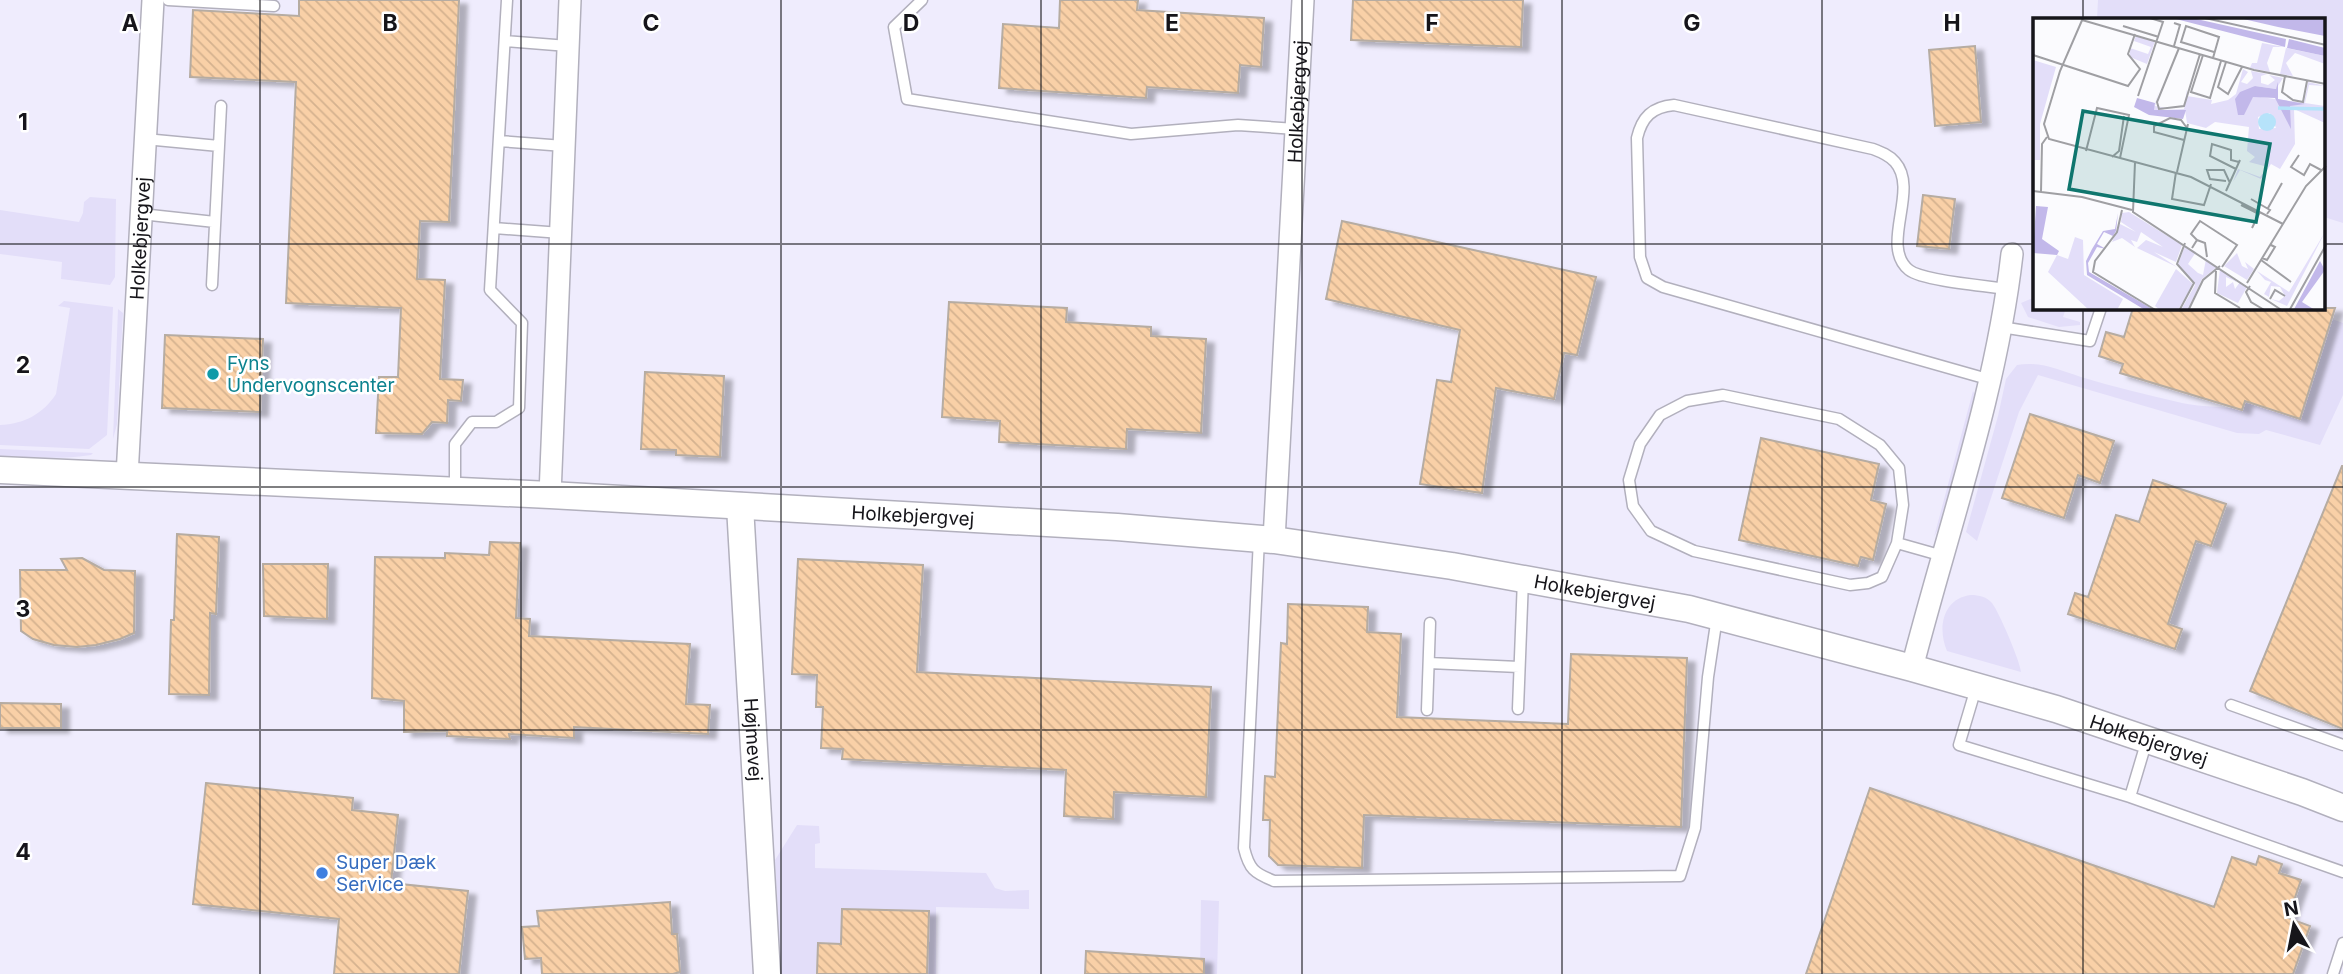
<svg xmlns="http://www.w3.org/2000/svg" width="2343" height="974" viewBox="0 0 2343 974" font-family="Inter,sans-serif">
<defs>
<pattern id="building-back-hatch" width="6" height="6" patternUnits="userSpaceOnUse" patternTransform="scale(1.75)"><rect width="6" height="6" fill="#f9d0a7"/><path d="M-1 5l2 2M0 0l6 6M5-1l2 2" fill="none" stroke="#d5b28f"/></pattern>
<filter id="shadow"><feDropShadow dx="8" dy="4.5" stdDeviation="2" flood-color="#0004"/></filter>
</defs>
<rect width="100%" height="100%" fill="#fbfbfe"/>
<path fill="#efecfd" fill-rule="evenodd" d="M0,0H2343V974H0ZM2035,19H2324V308H2035Z"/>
<path fill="#e3def9" d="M2098,0H2343V223L2324,217V19H2097Z
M90,197L116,199L115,277L110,285L61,279L62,262L0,254V210L79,222L83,213L84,202Z
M2035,297V308H2066L2063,317L2080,322V325L2059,327L2028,317L2021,303Z
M64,301L113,307L107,435L89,449L0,445V425C24,424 43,414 56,394L70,308L58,306Z
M118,309L123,313L117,424L113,439Z
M2332,319L2343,323V395L2320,445L2266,430L2259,434L2237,433L2038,375L2019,412L1977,541L1966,532L1998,416L2006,379L2017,365C2040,361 2059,370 2081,377C2114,387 2148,395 2182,403C2200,407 2222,406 2242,410L2245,401L2299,419Z
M1973,391L1975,395L1971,414L1942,521L1934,537Z
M0,449L93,453L91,455C61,460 30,457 0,456Z
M1971,595C1979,595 1987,597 1992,603C1999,612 2020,661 2021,672L1947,651C1937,628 1943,598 1971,595Z
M797,825L819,826L820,843L815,844V868L986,873L995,888L1005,891L1029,890V909L936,907V974H927L929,911L841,944L818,943L817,974H781L775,860Z
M1201,900L1219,901L1217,974H1200Z"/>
<path fill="url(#building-back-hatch)" stroke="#b6aca2" stroke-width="2" filter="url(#shadow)" d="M299,0H459L449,222L420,221L417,279L445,280L440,379L463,380L461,401L448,400L447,423L432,422L422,434L376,433L379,377H398L401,308L286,303L296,82L190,77L193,10L299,16Z
M1060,0H1138L1137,10L1264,18L1261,67L1240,65L1238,93L1147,87L1146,98L999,88L1003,24L1059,28Z
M1353,0H1523L1521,47L1351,40Z
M1975,46L1981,122L1935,126L1929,50Z
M1923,195L1955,199L1949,249L1917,246Z
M1342,221L1596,277L1577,355L1564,353L1554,399L1496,388L1482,493L1420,484L1437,380L1451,382L1460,330L1326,299Z
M949,302L1067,308L1066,322L1151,327V336L1206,339L1201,433L1127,429L1126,449L999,442L1000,421L942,417Z
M2133,308H2335L2300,419L2245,401L2242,410L2120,373L2123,364L2099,356L2106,332L2124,337Z
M165,335L263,339L260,412L162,408Z
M645,372L724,376L720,457L676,455V450L641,449Z
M2030,414L2114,441L2100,483L2078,475L2064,518L2002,498Z
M1761,438L1879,464L1871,500L1886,504L1873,560L1861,557L1858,566L1739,540Z
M2342,466H2343V729L2250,691Z
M2153,480L2226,504L2211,546L2196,541L2168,624L2182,629L2175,649L2068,614L2075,593L2088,597L2116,515L2139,522Z
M177,534L219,537L216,614L210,613L209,695L169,694L171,620H174Z
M490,542L520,543L516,618L530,619L529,636L690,644L686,704L710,705L708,734L574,727V738L509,734L510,739L447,736V731L404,732V701L372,698L375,557L445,558V553L489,555Z
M82,558L104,570L135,571L134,633L120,639L96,645L77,647L54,645L33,639L21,631L20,570H67L61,559Z
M798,559L923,565L917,672L1211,687L1206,797L1114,792L1113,819L1064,816L1066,770L842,759L843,749L821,748L823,707H816L817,675L792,674Z
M263,564H328L327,619L264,616Z
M1288,604L1368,607L1367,632L1401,634L1397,717L1568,724L1571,654L1687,658L1681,827L1364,815L1362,868L1278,865L1269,856L1270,820H1263L1265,776L1275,777L1281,643L1287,644Z
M0,703L61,704V728H0Z
M206,783L353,798L352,810L398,815L391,883L468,891L459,974H334L339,919L193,904Z
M1870,788L2214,907L2232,857L2256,865L2259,856L2282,864L2279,873L2301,880L2288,918L2310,926L2293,974H1806Z
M670,902L672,934H677L680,972L673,974H542L541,958L525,959L522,927L539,926L537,911Z
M842,909L929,911L927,974H817L818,943L841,944Z
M1086,951L1204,959V974H1085Z"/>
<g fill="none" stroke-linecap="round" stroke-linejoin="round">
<defs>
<path id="service" d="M168,0L274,6
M922,0L894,27L907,99L1131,134L1238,125L1296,129
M505,41L568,46
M145,139L219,146
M499,141L564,146
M141,214L215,222
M494,228L561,233
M212,285L221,106
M2001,327L2090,341L2101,308
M1991,380L1663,287L1647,278L1640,257L1637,138C1642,117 1652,107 1674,105L1873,149C1881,152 1889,155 1895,162C1920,190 1879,246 1909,270C1923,281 1987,286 2008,289
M455,491V444L472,422H496L519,408L522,323L490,290L507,0
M1259,539L1244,848C1249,869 1254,873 1274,881L1680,876L1695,828L1708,677L1717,617
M1897,543L1882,577L1868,583L1850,585L1694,551L1651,531L1633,506L1629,480L1640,444L1660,415L1687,401L1723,395L1839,419L1880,445L1899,468L1903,505L1897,543L1943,556
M1429,663L1519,667
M1976,688L1959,745L2130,797L2147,740
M2231,705L2343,745
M1518,709L1523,579
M1427,710L1430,623
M2130,797L2343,872
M2333,974L2343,943"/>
<g id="minor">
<path id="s1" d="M127,476L153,0"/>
<path d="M550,495L570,0"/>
<path id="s2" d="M1274,540L1303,0"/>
<path d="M1912,668C1947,531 1996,395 2012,254"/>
</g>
<g id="tertiary">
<path id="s3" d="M0,470L550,495L1117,527L1274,540L1452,566L1689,609L1912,668L2056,709L2302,792L2343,808"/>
<path id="s4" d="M740,506L767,974"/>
</g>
</defs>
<use href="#service" stroke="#b2b0bd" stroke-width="13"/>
<use href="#minor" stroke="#b2b0bd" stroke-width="24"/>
<use href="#tertiary" stroke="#b2b0bd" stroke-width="29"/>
<use href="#service" stroke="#fff" stroke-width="10"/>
<use href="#minor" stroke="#fff" stroke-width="21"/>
<use href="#tertiary" stroke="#fff" stroke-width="26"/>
</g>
<path fill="none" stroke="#16151a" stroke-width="2" stroke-opacity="0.55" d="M260,0V974M521,0V974M781,0V974M1041,0V974M1302,0V974M1562,0V974M1822,0V974M2083,0V19M0,244H2035M2324,244H2343M2083,308V974M0,487H2343M0,730H2343"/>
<circle fill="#0f9aa8" stroke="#fff" stroke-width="2.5" cx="213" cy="374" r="7"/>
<circle fill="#3f7fe0" stroke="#fff" stroke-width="2.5" cx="322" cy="873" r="7"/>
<g text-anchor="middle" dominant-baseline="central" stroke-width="5" stroke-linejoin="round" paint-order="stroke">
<g font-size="19" fill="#16151a" stroke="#fff">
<text stroke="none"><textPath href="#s2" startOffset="439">Holkebjergvej</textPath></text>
<text stroke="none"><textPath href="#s1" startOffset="238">Holkebjergvej</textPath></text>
<text stroke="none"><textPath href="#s3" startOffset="914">Holkebjergvej</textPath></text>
<text stroke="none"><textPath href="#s3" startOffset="1601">Holkebjergvej</textPath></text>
<text stroke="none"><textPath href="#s4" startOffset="234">Højmevej</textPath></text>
<text stroke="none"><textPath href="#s3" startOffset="2175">Holkebjergvej</textPath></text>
</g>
<g font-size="19" fill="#0d838f" stroke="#fff" text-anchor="start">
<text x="227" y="363">Fyns<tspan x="227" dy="22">Undervognscenter</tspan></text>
</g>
<g font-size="19" fill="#366cbe" stroke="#fff" text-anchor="start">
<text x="336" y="862">Super Dæk<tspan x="336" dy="22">Service</tspan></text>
</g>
</g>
<g transform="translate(2033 18)">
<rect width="292" height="292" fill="#fbfbfe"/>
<path d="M103,18L122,23L114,46L97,39V30L115,36L118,29L101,23ZM229,25L251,29H240L234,45L237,54L217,50L219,45H224ZM253,30L292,38V46L262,35L253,45L260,58L247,56ZM0,42L23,49L7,106V142H0ZM210,51L215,54L208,64L214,66L220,60L218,53L234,56L228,58V65L235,67L242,62L236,57L250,60L243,71L222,68L212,90L220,78L271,85L275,64L292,68L276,67L272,85L292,88V105L261,91L262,126L247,151L238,146L228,161L207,152L200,164L205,151L227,159L235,149L216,144L222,139L214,133L216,109L182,104L173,110L154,105L152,92H120L126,73L122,88L135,90L129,92L151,91L154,71V78L179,82L178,86L195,82L203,76ZM237,95L243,110L226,111L225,99ZM96,194L149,227L143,244L121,234L144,249L104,230L113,222L130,229L108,214L104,224L98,222L102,229L89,220L79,224L87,206L103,214L88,204L89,195ZM292,214L254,288L238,281L246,283L252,278L247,269L238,268L236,279L231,276L238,264L232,262L224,253L256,274ZM42,219L50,222L51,257L90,281L84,292H56L15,254L24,237L35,241ZM152,228L163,234L155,246L165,255L170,257L173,241L184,249L169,261L155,292H148L162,267L145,246ZM204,235L209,248L215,251L212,244L221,251L214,262L191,248ZM143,251L160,266L145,292H127L122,288ZM187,251L204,264L193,259V269L200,264L202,271L207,264L214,269L205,285L184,275Z" fill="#e3def9" fill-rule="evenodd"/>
<path d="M139,0H159L253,21L252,29ZM206,0H292V18L245,9ZM256,21L292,30V38L254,30ZM245,64V81L272,86L257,88L258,111L242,80L220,79L211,97H205L202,81L207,74L222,68L243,71ZM104,80L122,85L121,92H153L150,101L116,97L101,89ZM3,188L15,189L9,221L26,233L24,237L0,235ZM85,195L83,213L80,218L71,214L64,226L73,231L64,229L55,245L56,254L121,292H112L54,257L53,243L59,231L70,213L82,211ZM287,243L292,252L269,284L282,292L260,293Z" fill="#c2b8ea"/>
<path d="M225 104a9 9 0 1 1 18 0a9 9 0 1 1-18 0Z" fill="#b6e3fa"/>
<path fill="none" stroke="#b6e3fa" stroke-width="3.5" d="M245,90L293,91"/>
<path fill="none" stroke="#9f9fa3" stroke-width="2" d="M50,0L27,53L11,106L16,121L158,159L250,206M172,0L293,27M49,2L221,52L293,66M141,5L147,7L141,28M90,8L126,19M146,30L124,84L126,91L151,88L167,36M0,37L95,68L107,51L95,36L102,16M170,37L158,74L177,80L188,43M180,40L186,19L153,8L148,24L181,34M193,44L185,69L195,76L209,49M252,58L249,74L260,82L270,84L274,63M105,78L130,4L117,0M151,122L121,114V108L137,100L148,102L154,110M53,133L64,90L96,97L87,140M266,137L258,149L271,157L277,146L288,152M79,139L86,133L91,98M102,144L100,194L250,293M203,151L177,138L179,126L198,132V142L206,144M143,154L139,181L171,187L178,166M144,154L155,106M193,163L177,161L174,152H191L197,165M0,173L49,179L99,192M193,173L207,142M8,174L9,126L14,119M218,181L237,192L234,196M208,187L226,196L219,210M235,190L249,165M89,192L84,214L62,243L60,254L124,293M164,222L158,216L167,203L204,227L189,249M159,230L164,222L172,225L174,239M229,240L234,242L242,229L238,227M228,242L258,264M183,253L182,275L207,290M214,265L273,168L293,148M217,268L213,274L218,284L233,293M237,281L242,272L252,278M146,293L161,265L144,246L152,225M155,293L170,262L187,248M256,293L293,227"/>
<path fill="#0f766e" fill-opacity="0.15" stroke="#0f766e" stroke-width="3.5" d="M50,93L237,126L223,204L36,171Z"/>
<rect width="292" height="292" fill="none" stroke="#16151a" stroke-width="3.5"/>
</g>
<g font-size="23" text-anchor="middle" font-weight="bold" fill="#16151a" stroke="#fff" stroke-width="5" stroke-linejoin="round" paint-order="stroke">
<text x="130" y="31">A</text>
<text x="390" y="31">B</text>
<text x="651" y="31">C</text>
<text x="911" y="31">D</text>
<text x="1172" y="31">E</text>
<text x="1432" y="31">F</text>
<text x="1692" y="31">G</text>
<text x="1952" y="31">H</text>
<text x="23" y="130">1</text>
<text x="23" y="373">2</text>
<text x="23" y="617">3</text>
<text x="23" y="860">4</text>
</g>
<g transform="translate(2294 925) rotate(350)" stroke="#ffffff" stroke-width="5" paint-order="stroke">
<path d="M0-5L12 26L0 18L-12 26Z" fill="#16151a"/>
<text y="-10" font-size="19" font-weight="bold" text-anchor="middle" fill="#16151a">N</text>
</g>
</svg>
